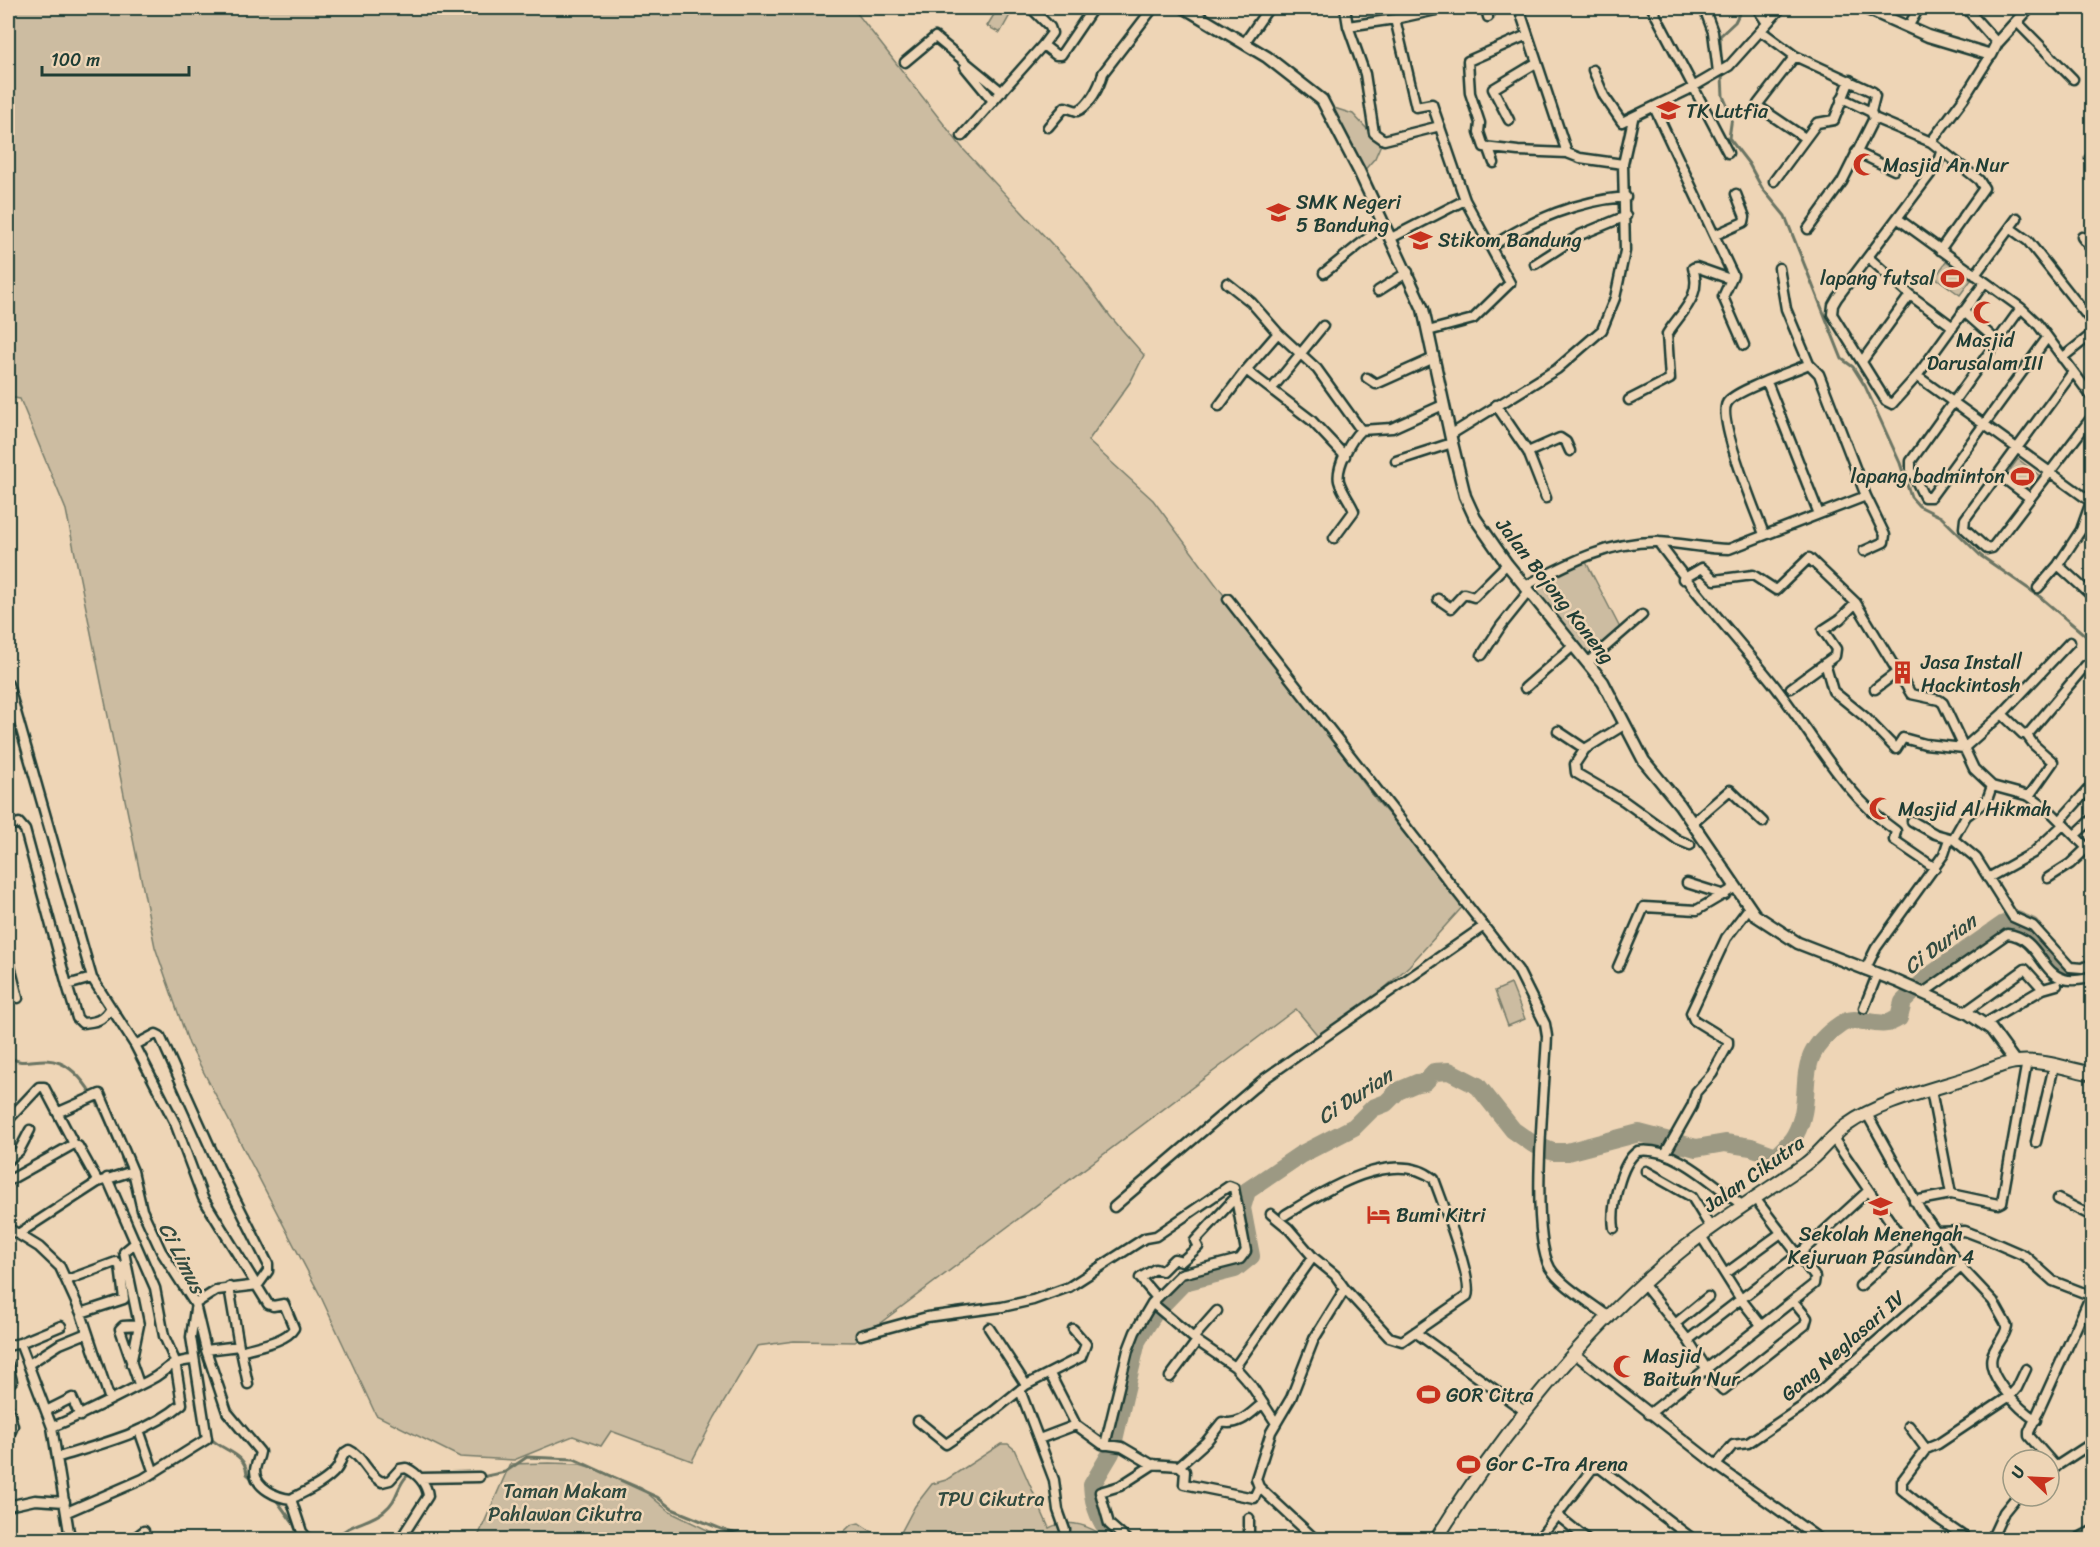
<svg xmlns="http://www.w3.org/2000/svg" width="2100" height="1547" viewBox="0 0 2100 1547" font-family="Sriracha,sans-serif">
<rect width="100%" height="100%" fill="#eed5b6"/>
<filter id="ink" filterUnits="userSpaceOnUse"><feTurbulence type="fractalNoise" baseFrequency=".0167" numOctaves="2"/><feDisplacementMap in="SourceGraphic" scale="12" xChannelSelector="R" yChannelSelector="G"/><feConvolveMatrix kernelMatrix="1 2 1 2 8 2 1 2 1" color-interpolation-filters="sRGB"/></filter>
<g filter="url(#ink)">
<path fill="#ccbca1" stroke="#767c6a" stroke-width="1.5" d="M8,8H853L964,150L1079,273L1110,316L1144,355L1131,381L1088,441L1153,500L1377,801L1466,903L1409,966L1324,1043L1296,1009L855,1342L794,1341L757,1346L715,1417L692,1461L611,1431L601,1446L573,1436L514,1460L460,1457L376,1415L321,1297L189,1044L155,947L66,510L20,399L8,397Z
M998,8L1010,15L1000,33L987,26Z
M1331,107L1353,114L1381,144L1375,158L1362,173Z
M1946,262L1971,280L1960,295L1935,277Z
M2018,459L2040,476L2028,492L2006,475Z
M1586,562L1621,630L1589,660L1523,582Z
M1511,984L1525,1019L1508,1026L1495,991Z
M1001,1444H1008L1014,1449L1049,1528C1071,1517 1090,1527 1110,1539L897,1540L915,1506L932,1484L946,1480Z
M549,1463L580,1464L596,1469L641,1488L670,1512L726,1539H477L510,1464Z
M859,1523L883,1539H836L851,1525Z"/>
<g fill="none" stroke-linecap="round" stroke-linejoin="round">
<path stroke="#6a7463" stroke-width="3" d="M1740,8L1741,10L1735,22L1720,36L1723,96L1732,117L1729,138L1749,164L1762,188L1785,216L1842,359L1853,367L1865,386L1900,463L1911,497L1919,506L1941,517L1981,556L2039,596L2092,641
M8,1056C25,1069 38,1054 60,1063C97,1078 119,1155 134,1190
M197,1400L201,1423
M210,1438C224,1452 245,1452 247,1474L254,1480
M482,1477L505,1472L527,1457L574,1459L657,1497L672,1509L726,1531L757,1540
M275,1498L293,1523L300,1540
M333,1540C350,1522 368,1524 384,1511C399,1499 396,1487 407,1476H413"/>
<path stroke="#9c9983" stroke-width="18" d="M1117,1540C1101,1527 1093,1505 1092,1485L1111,1453L1137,1341L1155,1312L1184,1282L1235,1269L1251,1256L1242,1208L1247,1191L1300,1155L1354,1127L1373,1108L1386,1103L1398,1091L1417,1083L1425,1082L1434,1072L1449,1071L1478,1086L1513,1130L1533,1144L1553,1152H1567L1639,1133L1696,1148L1725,1143L1751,1147L1776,1156C1782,1150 1791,1143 1795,1135C1818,1093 1787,1060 1841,1024C1856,1014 1871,1026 1887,1023C1891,1023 1896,1019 1899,1018L1903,1002L1928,977L2004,924L2017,920L2031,926L2060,969L2076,972L2092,969"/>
<defs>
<path id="minor" d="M1031,8L1050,27L1052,33L1043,45
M1345,8L1348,26L1365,74L1374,133L1384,140L1440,126
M1486,8L1488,17
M1519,8L1567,153
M1652,8L1728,153
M1704,8L1713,32L1718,72
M1757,8L1767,23
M1966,8L1997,43
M1395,19L1445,8
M2016,21L2073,79
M1348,26L1395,19L1416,107L1432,104L1465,200L1510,283L1473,319L1428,331
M1908,27L1919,8
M1761,31L1795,56L1873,92L1875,96L1871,112
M1527,35L1468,61L1470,93L1480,123L1479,132L1484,147L1518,151L1567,153L1580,158L1623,164
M1245,42L1268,9
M1795,56L1758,104L1759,107L1805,138
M905,62L935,37L1002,92
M965,67L993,101
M1593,70L1604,96L1622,122L1686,91L1729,66L1781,8
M1842,98L1871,112L1874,118L1931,142
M1654,107L1730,269L1733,275L1723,297L1744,345
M1509,120L1493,89L1536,63
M1048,127L1065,107L1077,111C1089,107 1100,86 1103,73L1153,8
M962,136L1043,45L1056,55H1061L1093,8
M1489,149L1494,163
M1856,152L1894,170
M1941,152L1937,165L1837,298L1833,305L1832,314L1886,401L1892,404L1917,376L1985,282
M2090,158L2092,160
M1774,181L1817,123L1834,120L1850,80
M1897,218L2021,308L2037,323L2092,397
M2010,228L2028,241L2092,322
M1808,229L1842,182L1874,118
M1715,235L1744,222L1745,217L1736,194
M2082,237L2092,250
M1391,238L1465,200
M1492,246C1534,219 1576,201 1626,197
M1940,250L1984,188L1979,180L1931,142L1964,98L1991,55
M1869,258L1910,295L1953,327
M1535,264L1580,235L1626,216
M1779,268L1786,309L1809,364L1819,374L1866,496L1885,535L1884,542L1864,551
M1324,273L1384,225
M1975,275L2017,218
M1227,283L1251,302L1278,333L1246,370
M1378,291L1408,272
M2021,308L1911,461V470L1924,497H1931L2047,338
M1963,311L1997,341
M1278,333L1317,369L1361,430C1351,439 1336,467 1339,481C1342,492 1350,501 1354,511L1334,538
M2062,358L2092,334
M1863,360L1910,295
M2073,372L1965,519L1964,528L1987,549L1992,548L2092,417
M1917,376L2090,501
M1367,378L1376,384L1434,358
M1767,382L1819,514
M1275,385L1323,326
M1629,400L1670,379L1667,334C1681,312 1703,296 1693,268L1696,267L1730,279
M1496,405L1528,452L1546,498
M1219,406L1246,370L1311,420L1345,456
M1361,430L1392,428L1443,405
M1450,435L1557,369L1602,330L1615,298L1625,251L1623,164L1633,119
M1528,452L1560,438L1566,442L1570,451
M1396,461L1452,443
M1998,474L2030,498
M1764,534C1756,513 1717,419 1727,403C1733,391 1794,371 1809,364
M1658,542C1693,591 1733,634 1771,681C1812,732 1841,793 1896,831L1894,840L1935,868
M2058,565L2092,596
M1683,579L1702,568L1715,580L1753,575L1776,590L1809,558L1856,603L1911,694L1939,700L1943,703L1974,769L1992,786L2029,796L2051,812L2092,853
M1525,586C1567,564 1607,542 1655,542C1680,542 1704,549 1729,549L1866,496
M2038,588L2058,565L2081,530L2092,499
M1228,599L1518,970L1545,1024L1547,1036C1545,1085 1529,1230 1550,1268C1560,1285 1594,1305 1610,1318
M1438,599L1451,608L1464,594L1474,597L1507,564
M1482,655L1501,626L1529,591
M1587,663L1642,615
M1825,663L1833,691L1865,717L1896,749L1903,738L1925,744L1964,748L2002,714L2070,642
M8,684L92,978L135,1045L175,1123L203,1198L268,1304L273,1306L284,1304L294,1328C286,1342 256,1346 241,1351L248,1384
M1525,688L1573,646
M1791,688L1835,656L1836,649L1823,630L1840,619L1856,603
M1875,689L1896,673
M2002,714L2023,734L2029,733L2086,665
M2092,715V718
M1558,731L1585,749L1624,725
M2026,734L2034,745L2053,762L2029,796
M1585,749L1575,764L1576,773L1624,801L1678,840L1690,845
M1912,821L1935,834L1953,839L1976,858L2013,917L2033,926L2070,967L2082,968L2092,964
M2060,821L2092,785
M1692,823L1730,790L1763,822
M8,826L19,823L25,830L67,985L92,978
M2075,835L2092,819
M1953,839L1966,816L1987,800L1992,786
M1988,878L2033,853L2063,825
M2048,878L2070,864L2087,848
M1687,883L1725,895
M8,958L18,998
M1618,967L1644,907L1697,910L1736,887
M1865,970L1876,948L1944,854L1949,839
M67,985L77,1018L82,1023C96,1022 102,1021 110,1009
M1923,993L2007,934C2039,937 2040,973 2064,979C2073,982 2084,979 2092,978
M1864,1008L1877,975
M1965,1012L2025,969L2043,989
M1984,1024L2043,989L2057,985
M135,1045L156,1034L160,1036L219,1167L268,1264V1271L258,1285L217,1290L195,1304
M1931,1090L1951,1194
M59,1112L100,1094L133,1171
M1867,1114L1921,1211L1961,1267L1993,1301L2007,1326C2005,1338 1995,1345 1992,1356C1986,1376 2020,1410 2036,1420
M8,1120L39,1087H44L74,1144L78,1146L98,1182
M1833,1138L1905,1243L1902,1249L1860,1286
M2036,1142L2054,1066
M1665,1154L1692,1106L1696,1092L1712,1074L1728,1045V1041L1694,1020L1691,1013L1726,938L1749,908
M8,1160L19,1151L30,1130
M1646,1171L1692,1197L1711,1228
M8,1181L74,1144
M2058,1199L2092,1216
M1914,1201L1951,1194L1998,1204L2002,1202L2027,1061
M1114,1207L1264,1079L1484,926
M1271,1214L1288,1228L1313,1257L1335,1275L1345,1289L1389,1337L1402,1341L1467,1296C1474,1281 1441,1199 1434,1179C1393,1146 1321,1193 1285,1215
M8,1228L39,1247L60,1267L81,1313L110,1400
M1614,1228C1611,1208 1620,1163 1638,1151C1676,1146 1713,1185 1742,1205
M1935,1232L1965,1231L1986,1239L2025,1256L2053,1281L2092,1296
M18,1234L98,1182L133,1171L142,1210L161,1251L195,1304L206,1350L227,1412L260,1452C259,1459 255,1465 255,1471C255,1488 278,1498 291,1499L302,1532L309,1540
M1701,1236L1740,1298L1761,1325
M1725,1274L1781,1233
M67,1280L116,1262L120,1266L124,1299L81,1313
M1644,1285L1688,1340L1715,1382L1723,1390L1805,1325L1807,1318L1793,1301
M1157,1298L1140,1278L1155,1269L1162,1271L1174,1259L1182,1261L1198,1247L1195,1241L1236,1197
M1152,1303L1197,1341L1235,1367L1251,1385L1276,1423
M1675,1324L1708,1297
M989,1328L1026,1385
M1415,1332L1526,1412
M861,1335L927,1317L1002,1307L1033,1300L1069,1287L1145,1238L1156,1236L1229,1186L1234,1188L1246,1251L1240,1259L1181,1274L1152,1303L1135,1332L1128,1350L1105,1445
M1194,1337L1217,1311
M1688,1340L1798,1255L1868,1191
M20,1343L61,1326
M8,1346L20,1343L52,1427L69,1532L73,1538L78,1540
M206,1350L239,1346L229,1287
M1575,1354L1716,1465L1821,1540
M29,1364L60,1344L87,1333
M131,1364L139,1325L124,1252L135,1243
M8,1365L12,1381L8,1384
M1235,1367L1313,1257
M1050,1374L1076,1425L1102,1444L1122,1447L1151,1464L1179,1466L1185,1471L1184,1484L1254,1498L1259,1487
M1170,1377L1197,1341
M139,1384L120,1329L123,1326L139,1325
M1020,1390L1054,1480L1058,1510L1065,1530
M8,1407L13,1426L11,1431
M46,1411L72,1398L80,1416
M1649,1414L1814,1284L1815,1277L1754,1197
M918,1421L946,1444L990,1414L1026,1385L1081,1357L1086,1344L1073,1329
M1909,1426L1926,1449L1938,1444L2010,1396L2017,1388L2026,1369
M52,1427C85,1414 116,1397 148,1381C169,1371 166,1362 193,1360
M139,1430L154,1473
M1039,1439L1076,1425
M1926,1449L1902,1481V1490L1937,1518L1969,1540
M59,1457C101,1444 148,1433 182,1404L175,1361L164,1336L155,1288L107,1178
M1716,1465L1733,1445L1748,1443L1803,1406L1961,1267
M1179,1466L1206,1442L1222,1422C1239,1427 1251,1413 1263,1403
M2056,1467L2029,1436V1432L2092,1293
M2049,1471L2092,1443
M420,1478L479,1477
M291,1499C306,1491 325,1483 336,1470C342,1463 340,1454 349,1450C363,1456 367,1475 382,1482L390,1480L400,1469L406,1468C417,1473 427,1484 428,1496L400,1540
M8,1506L35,1500L65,1502
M67,1512L143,1479L207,1439L191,1337L195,1309
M1557,1515L1588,1540
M132,1540L144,1531
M1127,1540L1109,1524L1100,1492L1120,1486L1154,1464
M1249,1540V1518
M1316,1540L1259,1487L1256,1479L1271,1432L1291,1398L1314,1339L1345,1289
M1538,1540L1592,1469L1600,1468L1694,1540
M1991,1540L2004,1512L2017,1496
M2075,1540L2092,1531"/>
<path id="tertiary" d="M1185,8L1267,57L1322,100L1359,171L1423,309L1452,443L1465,496L1475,518L1507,564L1603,682L1644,761L1680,805L1755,915L1798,943L1896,981L1969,1014L1991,1029L2015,1062
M1865,8L1928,36L1991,55L1997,43L2029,8"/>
<path id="secondary" d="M1436,1540C1497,1439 1589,1324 1682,1250C1721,1219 1763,1193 1804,1165C1820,1154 1831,1136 1847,1125C1880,1101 1935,1089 1974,1076C1987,1071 2003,1063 2017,1062C2041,1059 2069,1069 2092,1074"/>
</defs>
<use href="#minor" stroke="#1f3d34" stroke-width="13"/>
<use href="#tertiary" stroke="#1f3d34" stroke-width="15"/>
<use href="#secondary" stroke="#1f3d34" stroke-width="16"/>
<use href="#minor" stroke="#eed5b6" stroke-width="8"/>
<use href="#tertiary" stroke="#eed5b6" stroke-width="10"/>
<use href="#secondary" stroke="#eed5b6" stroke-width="12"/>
</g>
</g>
<defs>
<symbol id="school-bare" viewBox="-9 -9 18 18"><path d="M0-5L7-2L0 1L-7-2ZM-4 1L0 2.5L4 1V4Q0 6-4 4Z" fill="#c8321e" stroke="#eed5b6" stroke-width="2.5" paint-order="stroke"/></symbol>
<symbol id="mosque-bare" viewBox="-9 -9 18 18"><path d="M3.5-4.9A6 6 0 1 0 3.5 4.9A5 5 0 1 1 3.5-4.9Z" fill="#c8321e" stroke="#eed5b6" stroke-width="2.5" paint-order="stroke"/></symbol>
<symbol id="university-bare" viewBox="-9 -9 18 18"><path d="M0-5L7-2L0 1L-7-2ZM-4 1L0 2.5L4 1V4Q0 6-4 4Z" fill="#c8321e" stroke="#eed5b6" stroke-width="2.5" paint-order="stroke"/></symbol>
<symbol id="stadium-bare" viewBox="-9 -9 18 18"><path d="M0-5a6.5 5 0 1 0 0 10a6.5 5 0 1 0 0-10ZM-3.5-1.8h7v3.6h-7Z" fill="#c8321e" stroke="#eed5b6" stroke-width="2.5" paint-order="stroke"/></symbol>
<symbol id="building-bare" viewBox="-9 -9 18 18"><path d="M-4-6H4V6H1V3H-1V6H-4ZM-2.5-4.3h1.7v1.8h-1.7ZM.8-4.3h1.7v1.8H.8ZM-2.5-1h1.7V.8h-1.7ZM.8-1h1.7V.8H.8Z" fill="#c8321e" stroke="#eed5b6" stroke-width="2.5" paint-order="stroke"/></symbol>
<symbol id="hotel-bare" viewBox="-9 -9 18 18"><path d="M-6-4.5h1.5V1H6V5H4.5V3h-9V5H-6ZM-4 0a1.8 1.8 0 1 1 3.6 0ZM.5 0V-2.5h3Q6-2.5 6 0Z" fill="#c8321e" stroke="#eed5b6" stroke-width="2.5" paint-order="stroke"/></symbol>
</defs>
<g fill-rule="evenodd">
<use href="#school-bare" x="1652" y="94" width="33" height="33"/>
<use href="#mosque-bare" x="1848" y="148" width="33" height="33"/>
<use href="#school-bare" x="1262" y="196" width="33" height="33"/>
<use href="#university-bare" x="1404" y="224" width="33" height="33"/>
<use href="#stadium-bare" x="1936" y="262" width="33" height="33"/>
<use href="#mosque-bare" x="1968" y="296" width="33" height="33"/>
<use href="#stadium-bare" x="2006" y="460" width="33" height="33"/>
<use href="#building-bare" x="1886" y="656" width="33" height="33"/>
<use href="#mosque-bare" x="1864" y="792" width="33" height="33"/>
<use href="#school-bare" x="1864" y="1190" width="33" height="33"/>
<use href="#hotel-bare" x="1362" y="1198" width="33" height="33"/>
<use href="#mosque-bare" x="1608" y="1350" width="33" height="33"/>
<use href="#stadium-bare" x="1412" y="1378" width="33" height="33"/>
<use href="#stadium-bare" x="1452" y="1448" width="33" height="33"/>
</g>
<g text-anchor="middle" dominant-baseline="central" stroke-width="5" stroke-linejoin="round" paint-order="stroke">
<g font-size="20" fill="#1f3d34" stroke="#eed5b6" text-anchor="start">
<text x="1686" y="111">TK Lutfia</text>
<text x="1883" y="165">Masjid An Nur</text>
<text x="1296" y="202">SMK Negeri<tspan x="1296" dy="23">5 Bandung</tspan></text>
<text x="1438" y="240">Stikom Bandung</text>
<text x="1935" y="278" text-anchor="end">lapang futsal</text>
<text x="1985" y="340" text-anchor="middle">Masjid<tspan x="1985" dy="23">Darusalam III</tspan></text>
<text x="2005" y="476" text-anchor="end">lapang badminton</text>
<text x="1921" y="662">Jasa Install<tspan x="1921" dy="23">Hackintosh</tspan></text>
<text x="1898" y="809">Masjid Al Hikmah</text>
<text x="1396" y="1215">Bumi Kitri</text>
<text x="1881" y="1234" text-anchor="middle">Sekolah Menengah<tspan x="1881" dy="23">Kejuruan Pasundan 4</tspan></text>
<text x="1643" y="1356">Masjid<tspan x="1643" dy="23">Baitun Nur</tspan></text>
<text x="1446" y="1395">GOR Citra</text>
<text x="1486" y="1464">Gor C-Tra Arena</text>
</g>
<g font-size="20" fill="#1f3d34" stroke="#eed5b6">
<text transform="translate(1555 591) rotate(52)">Jalan Bojong Koneng</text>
<text transform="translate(1754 1174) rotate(-35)">Jalan Cikutra</text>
<text transform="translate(1843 1346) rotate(-41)">Gang Neglasari IV</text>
</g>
<g font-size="20" fill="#304a3f" stroke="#eed5b6">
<text x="565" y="1491">Taman Makam<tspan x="565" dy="23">Pahlawan Cikutra</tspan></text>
<text x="991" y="1499">TPU Cikutra</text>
</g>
<g font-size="21" font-style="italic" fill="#324b40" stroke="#eed5b6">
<text transform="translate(1940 944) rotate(-37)">Ci Durian</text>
<text transform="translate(1355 1096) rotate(-33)">Ci Durian</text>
<text transform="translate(182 1258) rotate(63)">Ci Limus</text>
</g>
</g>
<rect width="2100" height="1547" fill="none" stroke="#eed5b6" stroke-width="30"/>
<rect x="15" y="15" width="2070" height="1517" fill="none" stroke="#1f3d34" stroke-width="2" filter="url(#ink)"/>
<g transform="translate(2031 1478) rotate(293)"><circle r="28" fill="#eed5b6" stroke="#9b9882" stroke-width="1.5"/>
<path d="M0-4.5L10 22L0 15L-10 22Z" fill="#c8321e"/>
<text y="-9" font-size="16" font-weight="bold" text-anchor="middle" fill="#1f3d34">U</text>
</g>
<path d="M42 66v9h147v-9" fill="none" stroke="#1f3d34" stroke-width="3"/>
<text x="51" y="66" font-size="18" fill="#1f3d34" stroke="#eed5b6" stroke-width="4.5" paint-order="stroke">100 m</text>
</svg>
